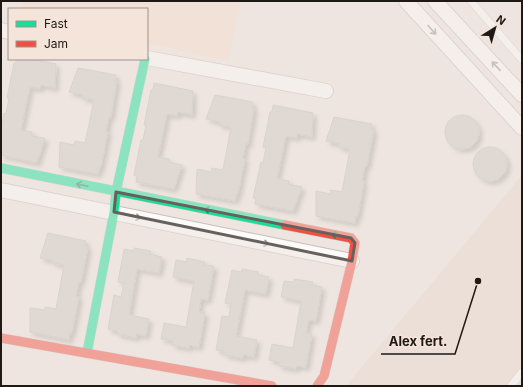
<svg xmlns="http://www.w3.org/2000/svg" width="523" height="387" viewBox="0 0 523 387" font-family="Inter,sans-serif">
<defs>
<filter id="shadow"><feDropShadow dx="3.5" dy="3.5" stdDeviation="2" flood-color="#0004"/></filter>
</defs>
<rect width="100%" height="100%" fill="#eee5e0"/>
<path fill="#e8d8ce" d="M522,175V386H346Z"/>
<path fill="#f3dbcb" d="M24,1H241L228,61L147,43V9H22Z"/>
<path fill="#cec7c3" stroke="#c1bbb6" filter="url(#shadow)" d="M16,59H32L56,64L55,88L41,85L40,89L30,87L21,130L32,132V136L45,138L37,163L1,155V129L4,113L6,114L9,98H7L14,63H16Z
M78,68L116,75L115,81H117L111,117H109L106,132H108L101,167H100L98,174L59,167L60,142L74,145L75,141L85,143L94,100L82,98L83,95L69,92Z
M154,83L193,91L192,115L178,112L177,116L167,114L158,157L169,159V162L182,165L174,189L136,182L137,176L134,175L141,140H143L146,125H144L151,90H153Z
M215,95L253,102L252,108H254L248,144L246,143L243,158L245,159L238,194L237,193L235,201L196,194L197,169L211,172L212,168L223,170L231,127L219,125L220,122L206,119Z
M273,105L313,113L312,137L297,134V138L286,136L277,179L289,181L288,184L302,187L293,211L255,204L256,198H253L261,162L263,163L266,147H263L270,112H272Z
M445 132a17 17 0 1 1 34 0a17 17 0 1 1-34 0Z
M334,117L372,124L371,130H374L367,166H365L362,181H364L358,216H356L355,223L316,216V191L330,194L331,190L342,192L350,149L339,147V144L326,141Z
M473 164a17 17 0 1 1 34 0a17 17 0 1 1-34 0Z
M48,233L86,241L85,246L88,247L81,282H79L76,297H79L72,333L70,332L69,340L30,332V308L45,310V307L56,309L64,265L53,263V260L40,258Z
M134,248L151,251L150,254L162,257L159,273L137,269L129,315L149,319L146,336L136,334V338L117,334L118,331L108,329L114,295L121,297L124,283L118,282L124,249L134,251Z
M187,258L205,262L204,265L214,266L208,300L201,299L199,312L205,313L199,347L189,345V348L172,345L173,341L161,339L164,323L186,327L194,281L173,277L176,260L186,262Z
M242,269L258,272V275L269,277L266,294L245,290L236,336L257,340L254,357L244,355L243,358L225,355V352L216,350L222,316L229,317L231,304L225,303L232,270L241,272Z
M294,279L313,282L312,285L322,287L316,321L309,320L306,333L312,334L306,367L297,366L296,369L279,366L280,362L269,360L272,344L293,348L301,301L281,297L284,281L294,282Z"/>
<g fill="none" stroke-linecap="round" stroke-linejoin="round">
<defs>
<path id="lane" d="M471,1L522,60
M511,386L522,372"/>
<path id="street" d="M406,1L522,128
M435,1L522,95
M1,30L9,32
M147,58L326,91
M1,190L352,261"/>
<path id="fast" d="M1,168L285,225
M87,353L114,212L116,192L145,59"/>
<path id="jam" d="M285,225L351,238L355,243L352,261L324,376L317,386
M1,338L272,386"/>
</defs>
<use href="#lane" stroke="#c6bfbb" stroke-width="8"/>
<use href="#street" stroke="#c6bfbb" stroke-width="16"/>
<use href="#fast" stroke="#c6bfbb" stroke-width="10"/>
<use href="#jam" stroke="#c6bfbb" stroke-width="10"/>
<use href="#lane" stroke="#fcfbfa" stroke-width="7"/>
<use href="#street" stroke="#fcfbfa" stroke-width="14"/>
<use href="#fast" stroke="#16e098" stroke-width="9"/>
<use href="#jam" stroke="#f24e42" stroke-width="9"/>
</g>
<defs><path id="oneway-shaft" d="M-6 0H5M1.5-3L5.5 0L1.5 3" fill="none" stroke-width="1.6" stroke-linecap="round" stroke-linejoin="round"/></defs>
<g stroke="#999593">
<use href="#oneway-shaft" transform="translate(432 30) rotate(48)"/>
<use href="#oneway-shaft" transform="translate(496 66) rotate(-133)"/>
<use href="#oneway-shaft" transform="translate(135 217) rotate(12)"/>
<use href="#oneway-shaft" transform="translate(263 243) rotate(12)"/>
</g>
<g stroke="#1a865e">
<use href="#oneway-shaft" transform="translate(82 185) rotate(-168)"/>
<use href="#oneway-shaft" transform="translate(210 210) rotate(-169)"/>
<use href="#oneway-shaft" transform="translate(337 235) rotate(-169)"/>
</g>
<path d="M0 0H523V387H0ZM116,192L351,238L355,243L352,261L114,212Z" fill="#eee5e0" fill-opacity=".55" fill-rule="evenodd"/>
<path fill="none" stroke="#67605d" stroke-width="3" stroke-linejoin="round" d="M116,192L351,238L355,243L352,261L114,212Z"/>
<path fill="none" stroke="#1f1916" stroke-width="1.5" d="M478 281L455 354H381"/>
<circle fill="#1f1916" stroke="#f4e4da" stroke-width="1.5" cx="478" cy="281" r="4"/>
<g font-size="13" text-anchor="middle" font-weight="bold" fill="#1f1916" stroke="#f4e4da" stroke-width="3" stroke-linejoin="round" paint-order="stroke">
<text x="418" y="346">Alex fert.</text>
</g>
<rect width="523" height="387" fill="none" stroke="#1f1916" stroke-width="4"/>
<rect x="8" y="8" width="140" height="52" fill="#f4e4da" stroke="#9f938c"/>
<rect x="16" y="21" width="20" height="6" fill="#16e098" stroke="#9f938c"/>
<text x="44" y="28" font-size="12" fill="#1f1916">Fast</text>
<rect x="16" y="41" width="20" height="6" fill="#f24e42" stroke="#9f938c"/>
<text x="44" y="48" font-size="12" fill="#1f1916">Jam</text>
<g transform="translate(495 28) rotate(37)" stroke="#f4e4da" stroke-width="3" paint-order="stroke">
<path d="M0-3L7 15L0 10L-7 15Z" fill="#1f1916"/>
<text y="-6" font-size="11" font-weight="bold" text-anchor="middle" fill="#1f1916">N</text>
</g>
</svg>
